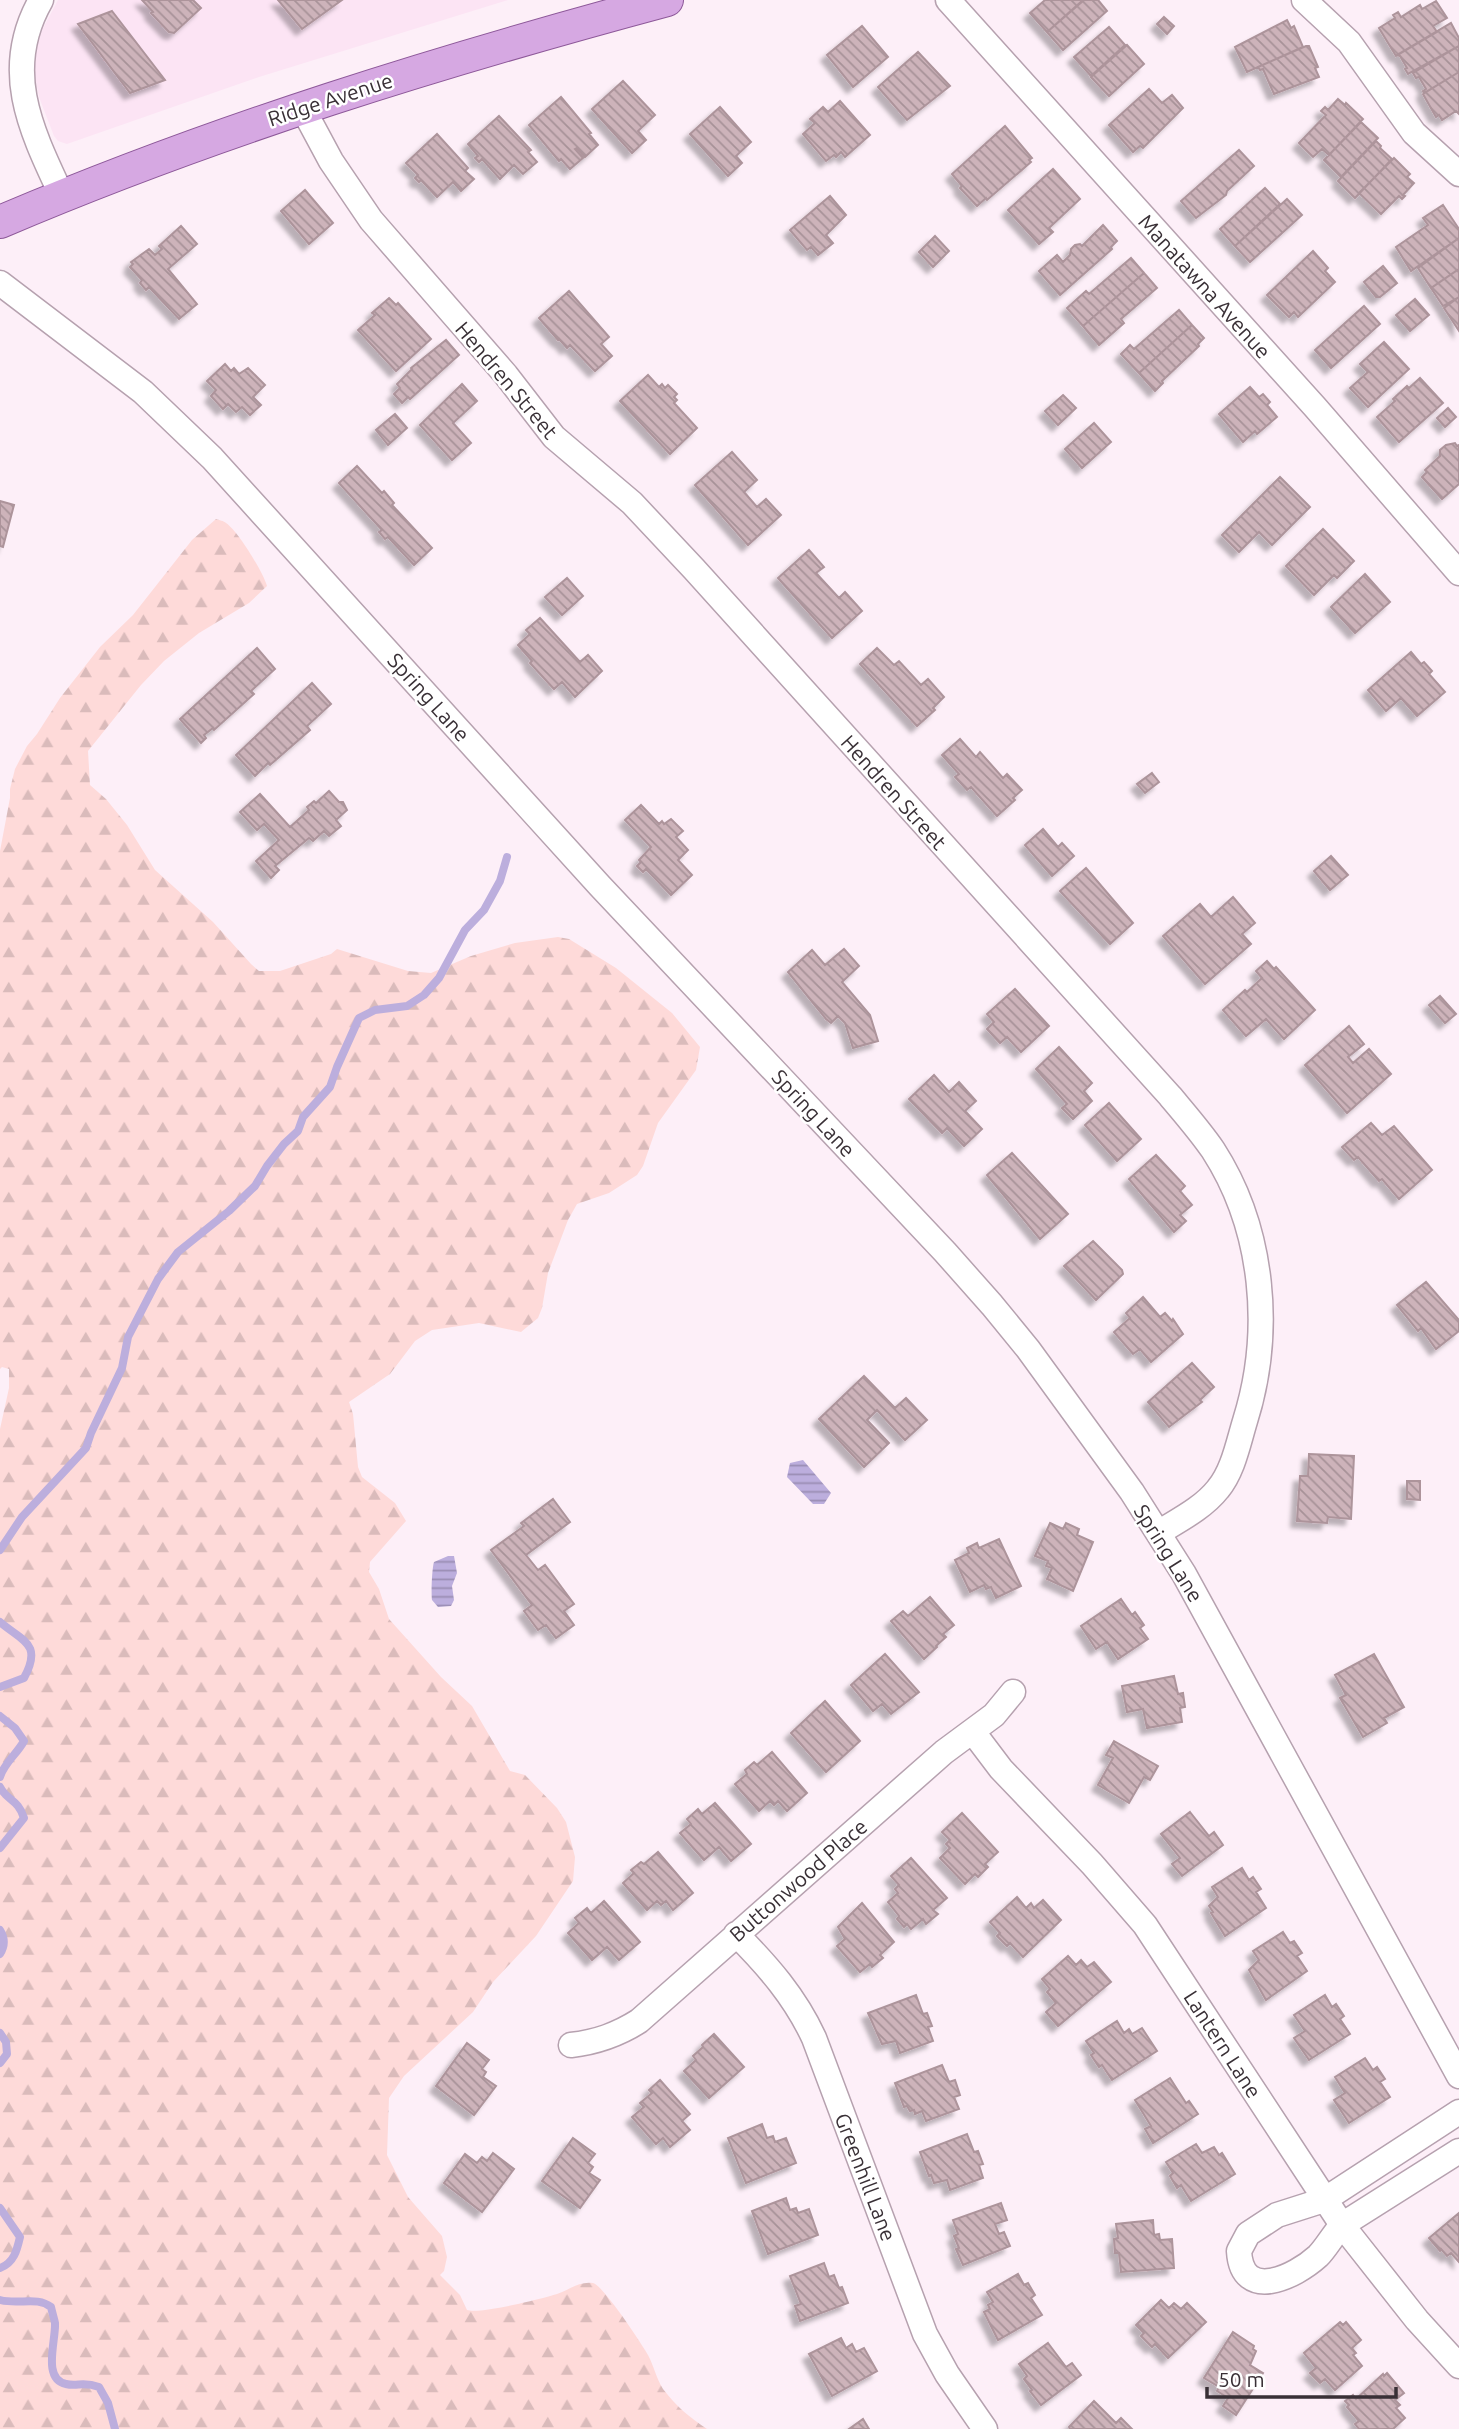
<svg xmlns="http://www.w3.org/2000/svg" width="1459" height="2429" viewBox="0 0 1459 2429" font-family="Ubuntu,sans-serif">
<defs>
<pattern id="forest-firs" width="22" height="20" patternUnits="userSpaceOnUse" patternTransform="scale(1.75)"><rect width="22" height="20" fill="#fedad9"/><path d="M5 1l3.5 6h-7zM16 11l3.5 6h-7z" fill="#dabbbb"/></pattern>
<pattern id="water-rules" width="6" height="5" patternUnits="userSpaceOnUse" patternTransform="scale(1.75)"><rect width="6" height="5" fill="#bcaedd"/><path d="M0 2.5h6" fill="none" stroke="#9a8eb4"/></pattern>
<pattern id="building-back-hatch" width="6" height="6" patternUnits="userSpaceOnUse" patternTransform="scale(1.75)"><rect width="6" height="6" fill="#cdb3ba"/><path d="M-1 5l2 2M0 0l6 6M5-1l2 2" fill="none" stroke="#a79298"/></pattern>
<filter id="shadow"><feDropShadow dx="-6" dy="6" stdDeviation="2" flood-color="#0004"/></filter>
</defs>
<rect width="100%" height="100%" fill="#fdeff8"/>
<path fill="#fce4f4" d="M58,0H508L259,77L67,144L58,141L54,136L39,97L34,71V59L40,34Z"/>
<path fill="url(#forest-firs)" d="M216,519C219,520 224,521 226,523C238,531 263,572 267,586L249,603L199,633L164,661L141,685L88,751L90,785L106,799L127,825L155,870L213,922L251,964L259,971H280L331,954L337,949L408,971L431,973L471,956L515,943L558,937L569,939L616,968L672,1013L700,1047L696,1070L658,1123L643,1166L637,1175L609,1193L577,1204L568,1220L548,1273L542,1308L538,1318L521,1332L479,1323L432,1330L415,1341L390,1374L349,1402L353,1414L358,1467L362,1477L395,1503L406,1521L370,1562L369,1572L379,1589L389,1619L441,1677L472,1706L510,1771L525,1775L557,1808L566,1822L575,1857L573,1881L536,1936L493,1982L473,2012L404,2076L389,2098L387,2155L408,2197L442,2236L447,2257L444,2271L440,2275L460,2295L467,2310C481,2314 541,2299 557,2294C569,2290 579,2281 593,2283C602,2284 642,2344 648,2355C654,2366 656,2378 663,2389C676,2406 689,2417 707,2429H0V1429L9,1388V1369L2,1367L0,1369V851L10,798V789L15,769L27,746L37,734L60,698L100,647L133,615L192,540Z"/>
<path fill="url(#water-rules)" d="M803,1460L831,1493L824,1504H813L787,1477L790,1463Z
M448,1556H454L457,1573L452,1586L454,1600L451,1606L438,1607L432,1600C431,1593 432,1568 434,1562Z"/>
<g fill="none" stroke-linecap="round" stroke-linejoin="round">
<path stroke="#bcaedd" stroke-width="8" d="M0,1550L22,1517L86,1448L91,1433L122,1368L128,1337L158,1279L178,1252L229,1211L255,1186L267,1166L284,1144L298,1131L303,1117L330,1087L337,1067L359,1018L375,1010L407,1006L424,995L439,978L465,930L484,910L500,881L507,857
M0,1622C22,1641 43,1643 24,1678L0,1687
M0,1716L15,1728L24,1741C17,1754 4,1763 0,1777
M0,1787C7,1801 18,1799 24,1818L0,1848
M0,1930C5,1938 5,1946 0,1954
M0,2033L6,2042L7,2054L0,2063
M0,2208L20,2237C17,2250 14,2263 0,2268
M0,2300C19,2305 37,2296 51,2307C52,2312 54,2318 55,2323C56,2341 42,2379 66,2384C78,2387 82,2381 99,2387L108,2403L115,2429"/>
</g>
<path fill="url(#building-back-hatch)" stroke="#ad949b" stroke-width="2" filter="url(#shadow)" d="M142,0H193L201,8L174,33L169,32L151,13L153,12Z
M278,0H342L302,29Z
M1045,0H1082L1083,1L1047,32L1030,13Z
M1098,0L1107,11L1063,50L1047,32L1083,0Z
M1436,1L1447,18L1433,26L1437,32L1396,56L1379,28L1395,18L1393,15L1398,12L1401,17L1420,5L1422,9Z
M112,11L165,80L130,93L78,24Z
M1164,17L1174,26L1167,34L1157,24Z
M1287,20L1291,28L1294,26L1303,47L1247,72L1235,47Z
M1451,23L1459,38V46L1408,74L1405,69L1407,68L1400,56L1397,55Z
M862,26L888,57L853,87L827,55Z
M1109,27L1125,45L1091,76L1074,57Z
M1127,45L1144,64L1109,96L1091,77Z
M1306,46H1309L1318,67L1315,68L1319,77L1274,94L1263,69L1260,70L1258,67Z
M1459,46V72L1424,93L1423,91L1426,89L1419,77L1416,78L1413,73Z
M918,52L950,86L907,120L878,87Z
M1459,72V114L1456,111L1442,120L1439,115L1436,117L1423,94Z
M623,81L655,115L638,131L646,140L632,153L592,109Z
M1149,89L1162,103L1172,95L1183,108L1143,148L1140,146L1133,152L1109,125Z
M561,97L591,133L589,134L598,145L585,157L577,148L575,149L583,158L570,169L561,159L559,161L529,125Z
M1338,99L1345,105L1346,103L1363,119L1329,155L1322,149L1313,157L1299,143L1326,115L1321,111L1325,107L1328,110Z
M840,101L870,135L845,157L841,152L836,157L834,155L826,161L803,134L815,123L810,119L823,107L828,112Z
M720,107L751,142L736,156L742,163L728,176L690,134Z
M499,116L531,150L528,152L537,162L523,174L514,165L500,179L482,159L479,162L475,158L478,156L468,144Z
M1361,122L1378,138L1341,177L1324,160Z
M1005,126L1032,158L1029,160L1031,162L987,200L986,198L977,206L960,188L962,186L952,174Z
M437,134L468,168L465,171L474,179L461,191L453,182L437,197L421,180L419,182L415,178L418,175L406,163Z
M1376,141L1381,146L1380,148L1392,159L1355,198L1338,181Z
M1239,150L1254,166L1227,191L1226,195L1196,218L1181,201Z
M1394,158L1410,174L1407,177L1414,183L1403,195L1405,196L1402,199L1399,196L1381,214L1359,193Z
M1053,169L1080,199L1049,228L1053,232L1039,244L1008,210Z
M1265,188L1280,204L1235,246L1220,229Z
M305,190L333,223L309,244L281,211Z
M830,196L846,215L826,235L833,243L818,255L811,247L807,250L790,230Z
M1287,199L1302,215L1250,262L1235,246Z
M1443,205L1459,229V238L1411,271L1396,247L1428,225L1423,218Z
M1103,225L1117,241L1111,247L1112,249L1060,295L1039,271L1057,255L1063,262L1070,255L1071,249L1075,245L1080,244L1082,246Z
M181,226L197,244L168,269L197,304L179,319L149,287L146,290L140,283L142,280L130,267L133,264L131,262L149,249L155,255L162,249L159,246Z
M935,236L949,251L933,267L919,252Z
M1459,238V269L1431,288L1418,268Z
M1313,251L1328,268L1325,271L1335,282L1298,317L1294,312L1289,317L1267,295Z
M1131,258L1144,273L1083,326L1067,308L1086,291L1089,294Z
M1383,266L1397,283L1380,297H1376L1364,282Z
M1459,269V297L1443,306L1431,288Z
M1144,273L1157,288L1121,319L1124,323L1099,345L1083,326Z
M569,291L609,337L601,344L612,356L595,371L570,345L567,348L559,339L558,340L539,318Z
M1459,297V331L1444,308Z
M389,298L396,305L398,303L431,339L396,371L358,330L375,315L372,313Z
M1415,299L1429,315L1410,331L1396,315Z
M1364,306L1380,324L1331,368L1315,350Z
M1179,310L1192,325L1139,373L1121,354L1130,345L1134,349Z
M1192,325L1204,338L1198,344L1199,346L1162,381L1163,383L1155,391L1139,373Z
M446,340L459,355L410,399L408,397L402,403L394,394L400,388L397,384L412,369L411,368Z
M1384,342L1409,369L1368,407L1350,388L1368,372L1360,364Z
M225,364L231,371L234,368L239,374L248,368L265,385L253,397L261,405L250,415L242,407L236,412L228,404L223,409L211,396L216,390L207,381Z
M648,375L659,387L662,384L665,388L668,385L677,394L674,397L677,400L674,403L697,428L670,454L620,401Z
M1420,378L1443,403L1399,442L1377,417L1395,401L1393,399L1407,386L1409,388Z
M462,384L477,401L453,423L471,443L452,460L420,425Z
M1250,387L1259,397L1263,394L1270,402L1267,405L1277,417L1257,434L1255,431L1243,442L1219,414Z
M1063,395L1076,408L1058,425L1045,411Z
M1448,408L1456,417L1445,427L1437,418Z
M395,414L407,428L388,445L376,430Z
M1094,423L1111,442L1082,468L1065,449Z
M1455,443L1457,446L1459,445V484L1442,499L1422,477L1427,472L1425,470L1440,456V450L1446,445Z
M732,452L757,480L744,492L757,507L766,499L781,515L748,545L695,485Z
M357,466L382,493L384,491L394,503L392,505L432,548L414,565L388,537L385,539L379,532L382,530L339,483Z
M1280,477L1310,507L1272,545L1259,532L1239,552L1222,535Z
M0,501L14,505L3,547L0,546Z
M1323,529L1354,561L1337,578L1334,575L1314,595L1286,566Z
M809,550L824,567L816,573L839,598L845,592L862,611L832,638L778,578Z
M1365,574L1390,602L1355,633L1331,607Z
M567,578L583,596L562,615L545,597Z
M540,618L580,662L588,655L602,671L575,697L562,682L554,689L530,663L532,661L518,645L530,634L526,630Z
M257,648L275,669L251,691L254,694L214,730L213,728L204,735L206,738L201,743L180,719Z
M877,648L894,665L899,661L921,685L928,679L944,697L933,708L935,710L917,726L860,664Z
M1411,652L1421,664L1424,662L1432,671L1429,674L1445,692L1417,716L1401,698L1386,711L1368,690Z
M312,683L331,704L307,726L310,730L270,765L268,763L255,776L236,755Z
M960,739L976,757L980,752L1003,778L1007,774L1022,790L1013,798L1015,800L997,816L971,787L967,790L955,777L959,774L942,755Z
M1152,773L1159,782L1145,793L1137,784Z
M329,791L339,802H343L347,810L336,820L341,826L329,836L324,831L313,841L309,838L275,866L279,870L271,878L256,861L279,840L264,824L257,830L240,812L260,794L290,827L309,810L307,807L314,801L316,803Z
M641,805L659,824L662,821L664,824L671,819L683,831L676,837L688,850L678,860L692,875L671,895L646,869L643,872L637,866L641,862L639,860L651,847L625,820Z
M1043,829L1058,847L1062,843L1074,856L1052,876L1025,845Z
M1331,856L1348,875L1330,890L1314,871Z
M1086,868L1133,923L1110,944L1060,891Z
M1233,897L1255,923L1242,934L1251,944L1205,984L1163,936L1200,904L1211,917Z
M844,949L859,966L842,982L870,1015L878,1041L853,1048L845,1023L838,1016L831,1023L826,1019L788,972L812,950L825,965Z
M1267,961L1274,969L1276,967L1315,1010L1284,1039L1266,1019L1246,1036L1223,1010L1245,990L1247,992L1262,978L1256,971Z
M1015,989L1049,1026L1021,1052L1007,1037L1000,1043L987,1029L994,1022L987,1014Z
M1440,996L1456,1014L1445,1023L1429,1005Z
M1349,1026L1364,1044L1348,1057L1353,1063L1369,1049L1391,1074L1347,1113L1305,1065Z
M1059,1047L1092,1083L1084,1091L1092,1101L1073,1119L1062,1108L1067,1104L1036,1069Z
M934,1075L949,1092L959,1082L976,1101L965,1111L982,1129L964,1146L947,1128L942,1133L909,1099Z
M1109,1103L1141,1139L1117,1161L1085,1125Z
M1371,1123L1382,1135L1394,1126L1432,1170L1399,1199L1382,1179L1379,1181L1358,1157L1354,1160L1342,1147Z
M1012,1153L1068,1214L1040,1239L987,1175Z
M1156,1155L1185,1186L1180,1191L1192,1205L1180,1215L1186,1221L1174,1232L1129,1179Z
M1093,1241L1122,1270L1123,1274L1096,1300L1064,1266Z
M1426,1282L1459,1320V1331L1436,1349L1421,1328L1418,1331L1397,1305Z
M1143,1297L1160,1317L1165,1313L1172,1321L1173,1319L1183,1334L1151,1362L1140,1349L1133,1354L1114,1332L1130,1318L1126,1313Z
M1192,1363L1214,1387L1200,1400L1202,1402L1169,1427L1148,1402Z
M864,1376L895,1408L906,1398L927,1420L905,1440L877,1410L867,1420L889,1443L864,1467L819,1419Z
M1309,1454L1354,1456L1351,1519L1328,1517L1327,1523L1297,1521L1300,1476H1308Z
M1407,1481H1420V1500L1407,1499Z
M553,1499L570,1522L526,1555L538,1570L545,1565L574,1604L564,1611L574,1625L556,1638L546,1625L538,1630L524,1611L532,1605L491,1550L524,1526L521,1523Z
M1050,1523L1063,1529L1066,1523L1079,1529L1077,1535L1093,1542L1073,1591L1047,1579L1052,1568L1046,1566L1048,1561L1035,1556Z
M999,1539L1021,1586L996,1598L991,1587L986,1589L984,1585L970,1592L955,1560L969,1553L967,1548L977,1543L979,1548Z
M930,1597L954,1625L943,1634L946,1637L936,1646L937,1647L924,1659L891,1621L903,1611L908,1616Z
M1121,1599L1132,1615L1135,1612L1144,1625L1140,1628L1148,1639L1118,1659L1107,1642L1096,1649L1081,1626Z
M885,1654L919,1692L891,1714L882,1704L873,1711L851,1685Z
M1374,1654L1404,1707L1384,1718L1387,1723L1363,1737L1340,1698L1346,1695L1335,1675Z
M1174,1676L1178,1694L1183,1693L1185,1707L1180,1708L1182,1722L1147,1728L1143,1709L1127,1712L1122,1686Z
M825,1701L860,1741L826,1772L791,1733Z
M1114,1741L1158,1766L1150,1780L1144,1777L1129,1803L1098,1785L1113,1758L1106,1755Z
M772,1752L807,1793L787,1811L778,1801L774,1805L770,1801L759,1811L735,1784L747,1774L745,1770L754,1762L757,1765Z
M715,1803L751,1844L731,1861L719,1847L704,1860L680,1833L691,1824L687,1819L698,1809L702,1814Z
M1190,1812L1209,1836L1214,1832L1223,1845L1182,1876L1172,1864L1180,1858L1161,1834Z
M962,1813L998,1852L985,1864L988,1867L978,1877L975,1874L965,1884L940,1858L950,1848L946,1844L950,1840L942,1832Z
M658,1852L693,1893L673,1910L666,1901L661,1905L657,1901L647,1910L623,1883L634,1873L631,1870L641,1862L644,1864Z
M911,1858L947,1898L933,1910L938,1914L926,1924L923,1919L911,1929L907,1924L904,1927L897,1919L899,1916L888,1902L898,1893L895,1889L899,1885L891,1876Z
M1242,1868L1249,1880L1253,1877L1261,1889L1256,1892L1266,1908L1225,1936L1211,1913L1213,1912L1209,1906L1218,1897L1212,1887Z
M1017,1897L1026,1908L1031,1903L1034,1908L1043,1900L1061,1920L1023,1957L1010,1943L1007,1946L997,1936L1000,1933L990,1922Z
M604,1901L640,1942L619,1960L607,1947L592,1960L568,1933L579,1923L575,1918L587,1908L591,1913Z
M862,1903L894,1942L880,1955L883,1958L872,1967L870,1964L860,1972L837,1946L845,1939L838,1927Z
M1283,1932L1290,1943L1294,1941L1302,1953L1297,1956L1307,1971L1266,2000L1249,1970L1259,1960L1253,1951Z
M1068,1956L1076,1965L1081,1960L1087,1967L1094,1962L1111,1982L1058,2026L1046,2012L1056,2003L1047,1992L1050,1989L1042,1979Z
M916,1995L923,2014L927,2013L932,2026L928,2027L933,2041L900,2053L896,2041L882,2044L868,2013Z
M1325,1995L1332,2007L1336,2004L1344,2016L1340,2019L1350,2034L1309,2060L1294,2038L1305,2031L1294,2015Z
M1117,2021L1124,2033L1129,2029L1132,2034L1142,2028L1157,2051L1112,2080L1102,2065L1099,2067L1091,2055L1094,2053L1086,2041Z
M714,2034L744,2067L709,2098L684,2071L696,2060L693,2056L703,2047L702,2045Z
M467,2043L489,2060L482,2069L486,2072L483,2077L496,2086L474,2115L436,2086Z
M1365,2058L1373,2070L1377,2067L1385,2079L1380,2082L1390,2097L1349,2123L1334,2100L1345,2093L1335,2077Z
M942,2065L949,2082L955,2080L960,2095L954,2097L959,2109L926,2121L922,2111L915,2114L914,2110L910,2111L907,2106L904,2107L895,2083Z
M1170,2078L1186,2103L1189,2101L1198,2114L1153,2143L1145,2129L1151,2126L1135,2100Z
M660,2080L690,2114L682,2121L690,2130L670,2147L663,2138L656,2144L632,2117L644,2107L640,2103L652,2093L649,2090Z
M762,2124L767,2138L773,2136L775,2142L786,2138L796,2163L746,2183L728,2138Z
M967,2134L974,2152L978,2151L983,2164L979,2165L983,2178L950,2190L947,2180L934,2183L931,2175L929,2176L920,2152Z
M573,2138L595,2154L588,2163L593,2167L589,2173L600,2180L580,2208L542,2181Z
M1196,2144L1202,2153L1214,2147L1219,2155L1222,2153L1235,2174L1191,2201L1181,2185L1177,2188L1170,2176L1173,2173L1166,2162Z
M493,2153L514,2169L482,2212L444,2183L465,2154L477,2163L482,2157L487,2161Z
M786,2198L790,2210L796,2208L798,2213L809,2209L818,2235L768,2254L752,2211Z
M1001,2203L1007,2220L995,2224L999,2234L1004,2232L1010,2246L963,2265L956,2249L959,2248L954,2236L958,2234L953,2220Z
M1459,2213V2262L1451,2253L1447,2256L1441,2249L1440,2251L1429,2238Z
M1153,2220L1154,2235L1159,2234L1160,2240L1172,2239L1174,2268L1121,2272L1119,2253H1115L1114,2239L1118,2238L1116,2224Z
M824,2263L829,2277L834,2275L839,2288L842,2287L848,2303L800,2321L795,2306L801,2304L790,2276Z
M1018,2274L1024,2285L1028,2283L1035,2295L1031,2298L1042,2315L998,2340L984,2312L990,2309L988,2305L993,2302L987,2292Z
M1161,2300L1169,2308L1174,2303L1181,2309L1187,2303L1206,2322L1168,2358L1155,2344L1152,2347L1141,2336L1144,2333L1136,2325Z
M1340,2322L1343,2325L1346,2322L1361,2340L1352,2348L1356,2353L1353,2355L1362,2366L1335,2390L1325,2379L1320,2383L1310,2373L1316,2368L1304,2353Z
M1233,2332L1254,2346L1253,2349L1256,2351L1250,2365L1263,2373L1236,2415L1223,2406L1228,2398L1217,2391L1219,2387L1204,2378Z
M841,2338L846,2348L852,2344L856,2352L864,2348L877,2371L832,2396L809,2354Z
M1048,2343L1066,2367L1072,2363L1081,2375L1041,2405L1030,2391L1032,2390L1024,2379L1027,2376L1019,2364Z
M1387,2373L1404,2393L1395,2400L1400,2405L1396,2408L1405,2418L1393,2429H1359L1355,2424L1359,2421L1347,2407L1349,2405L1345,2401L1353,2395L1356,2399L1383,2374L1384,2376Z
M1094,2401L1116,2423L1121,2418L1132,2429H1070L1069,2427Z
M863,2419L869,2429H849Z"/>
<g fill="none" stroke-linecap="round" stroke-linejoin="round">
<defs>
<path id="minor" d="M41,0C1,70 31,130 62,196
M948,0L1315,407L1459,573
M1304,0L1349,42L1414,133L1459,174
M302,107L331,161L371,220L506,375L554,437L632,503L694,569L1170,1096C1185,1114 1200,1131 1213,1150C1264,1229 1273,1332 1245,1421C1238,1444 1233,1471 1218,1489C1203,1508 1179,1520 1158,1533
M0,283L143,392L212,458L600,886L945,1252L992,1305L1028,1349L1132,1492L1184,1574L1459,2076
M973,1732L1001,1769L1092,1864L1145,1925L1342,2225L1417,2320L1459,2366
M736,1934C768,1966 795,1997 814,2038L925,2334L947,2374L985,2429
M571,2045C597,2042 617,2035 639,2021L944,1752L994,1715L1013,1692
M1459,2112L1324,2200L1277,2215L1248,2234L1239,2251C1242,2303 1295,2277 1318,2256C1326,2248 1333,2235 1342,2225L1459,2151"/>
<path id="major" d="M0,222C216,130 440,61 667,0"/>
</defs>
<use href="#minor" stroke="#b6a1af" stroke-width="27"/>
<use href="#major" stroke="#8d5899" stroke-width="34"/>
<use href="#minor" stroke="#fff" stroke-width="24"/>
<use href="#major" stroke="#d6a8e2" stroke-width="32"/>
</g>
<g text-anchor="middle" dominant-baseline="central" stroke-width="5" stroke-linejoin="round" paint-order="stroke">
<g font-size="21" fill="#393036" stroke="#fff">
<text transform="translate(330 99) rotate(-18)">Ridge Avenue</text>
<text transform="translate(1205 286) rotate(48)">Manatawna Avenue</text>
<text transform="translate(507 380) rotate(50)">Hendren Street</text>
<text transform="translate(429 697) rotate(48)">Spring Lane</text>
<text transform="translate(894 792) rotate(48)">Hendren Street</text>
<text transform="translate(814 1113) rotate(47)">Spring Lane</text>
<text transform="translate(1169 1553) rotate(58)">Spring Lane</text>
<text transform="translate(798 1880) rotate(-41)">Buttonwood Place</text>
<text transform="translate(1223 2044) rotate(57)">Lantern Lane</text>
<text transform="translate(866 2177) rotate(69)">Greenhill Lane</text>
</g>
</g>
<path d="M1207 2387v10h189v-10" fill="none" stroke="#393036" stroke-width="3.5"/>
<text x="1218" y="2387" font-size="21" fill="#393036" stroke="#ffffff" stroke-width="5" paint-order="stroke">50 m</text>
</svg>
